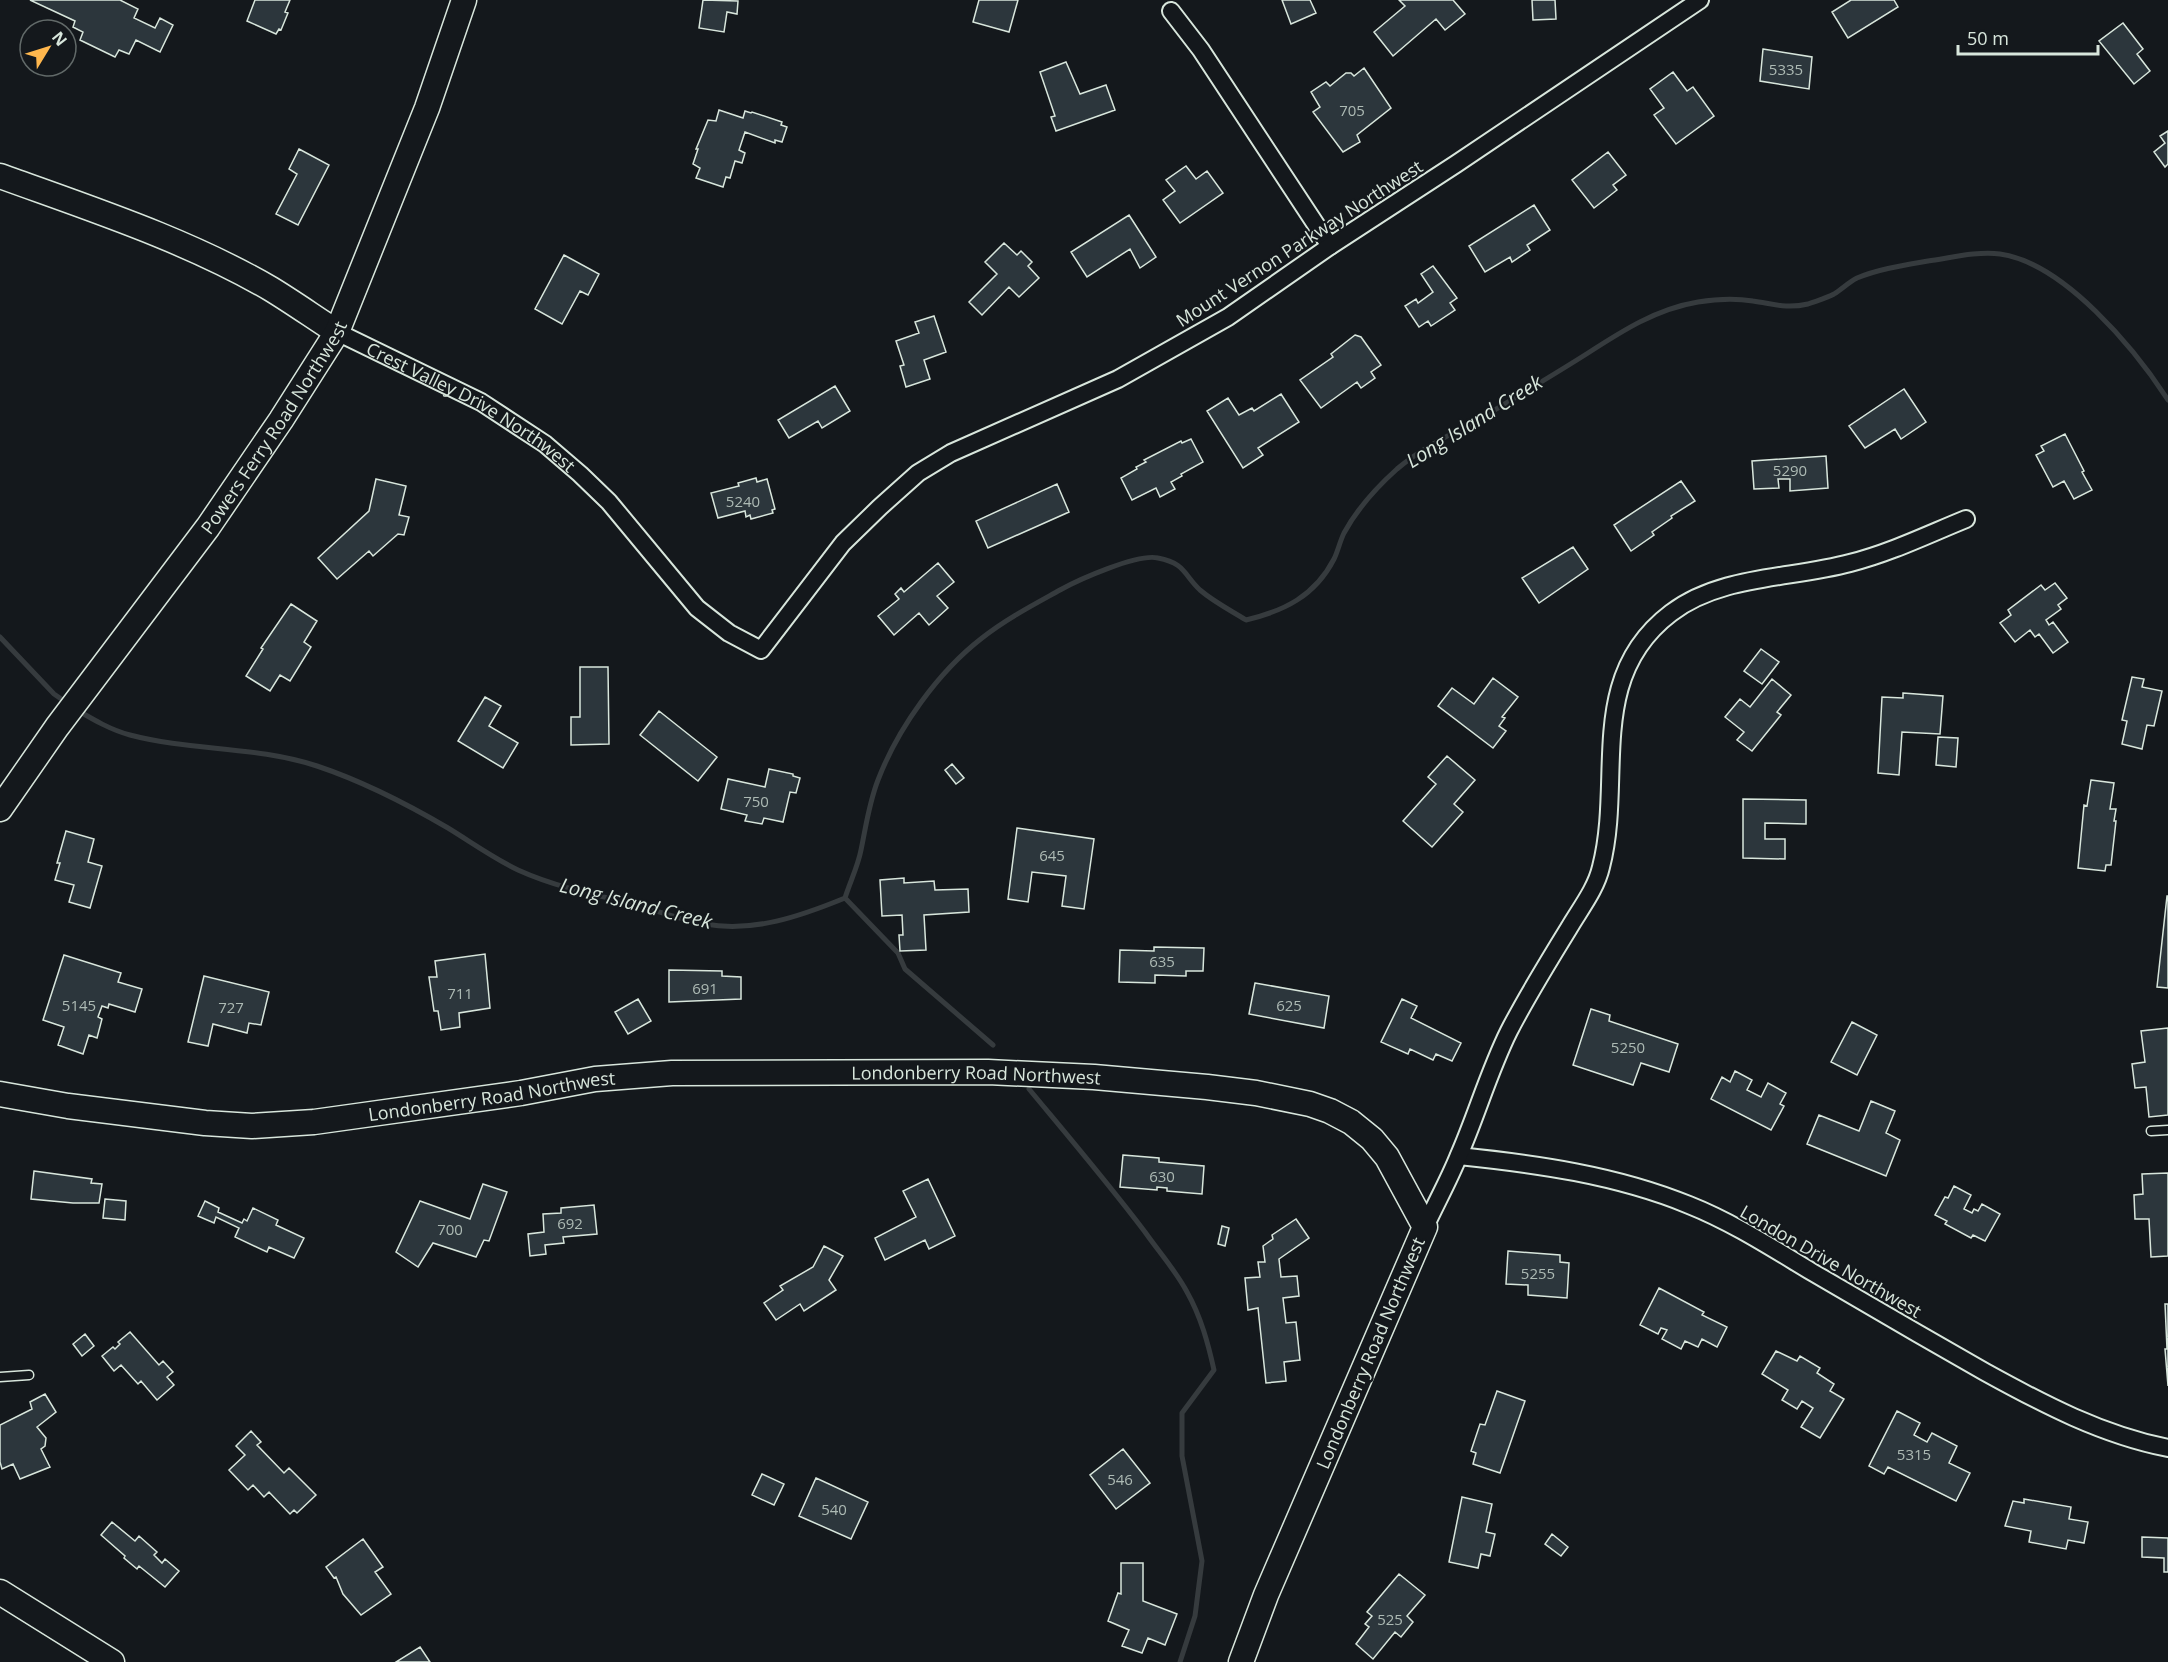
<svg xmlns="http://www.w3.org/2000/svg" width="2168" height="1662" viewBox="0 0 2168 1662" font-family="'Open Sans',sans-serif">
<rect width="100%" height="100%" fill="#14181c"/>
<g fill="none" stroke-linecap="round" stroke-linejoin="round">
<path stroke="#363b3e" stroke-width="5" d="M0,637L54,694L67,703
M77,710C94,720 111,730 130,735C191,751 256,746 317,766C362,781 407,804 448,828C471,842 493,858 518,870C551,885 586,893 622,901C649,908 677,919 705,924C753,933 801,916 845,898C850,882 858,866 861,850C866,826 869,803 878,780C898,728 938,672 982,638C1006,619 1033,605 1060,590C1078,580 1138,553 1158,558C1185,563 1184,575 1200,590C1214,602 1230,610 1246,620C1284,611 1315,596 1334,559C1338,551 1340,541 1344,533C1357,509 1377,487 1397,469C1425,445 1457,432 1488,414C1521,394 1555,374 1588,353C1622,331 1656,309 1698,302C1716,299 1735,298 1753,301C1774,304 1786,309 1808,304C1816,301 1827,298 1834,294C1842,289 1849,282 1857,278C1878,269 1905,265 1928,261C1950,258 1977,251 2000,254C2064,263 2135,349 2168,400
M845,898L898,953L905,969L993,1045
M1029,1089C1068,1136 1108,1183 1145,1232C1159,1252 1176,1271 1187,1292C1201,1317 1208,1343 1214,1370L1182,1413V1456L1202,1561L1195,1616L1180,1662"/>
</g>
<path fill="#2c363c" stroke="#d8e6dc" stroke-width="1.5" d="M30,0H120L138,9L134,18L155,28L160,18L173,25L160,52L136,40L129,54L119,50L115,57L80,40L83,32L73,27L75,21Z
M255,0H290L285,12L288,13L281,30L279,29L276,34L247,21Z
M703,0L738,1L737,14L727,12L724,32L699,28Z
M979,0H1018L1009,32L973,22Z
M1282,0H1310L1316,13L1291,24Z
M1399,0H1453L1465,14L1445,30L1436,19L1393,56L1374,32L1405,6Z
M1532,0H1555L1556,19L1533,20Z
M1851,0H1894L1898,7L1848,38L1832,12Z
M2123,23L2143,49L2137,54L2150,71L2134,84L2099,41Z
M1763,49L1812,57L1809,89L1760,81Z
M1066,62L1080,94L1106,85L1115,110L1056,131L1051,117L1055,116L1040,72Z
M1364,68L1391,108L1357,135L1360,142L1343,152L1313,112L1320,107L1311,92L1326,82L1330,86L1346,73H1351L1354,76Z
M1673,72L1687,91L1693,87L1714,116L1676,144L1654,115L1664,108L1650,89Z
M719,110L743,118L745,111L751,113L752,112L782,122L781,125L787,127L782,142L775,140V143L745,132L739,150L745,153L742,163L735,161L730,178L726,177L723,187L696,178L700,168L693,164L698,149H696L708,120L716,121Z
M2168,131V164L2165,167L2154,152L2165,143L2160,136Z
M299,149L329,165L298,225L276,214L297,174L289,169Z
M1608,152L1626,175L1613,185L1617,190L1594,208L1572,180Z
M1186,166L1196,179L1207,171L1223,193L1180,223L1163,200L1175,191L1166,180Z
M1534,205L1550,230L1527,245L1530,250L1512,262L1510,257L1485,272L1469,246Z
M1129,215L1156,257L1140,268L1130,249L1087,277L1071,252Z
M1004,243L1017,255L1021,251L1032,262L1028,266L1039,278L1019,297L1009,287L982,315L969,302L997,274L985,262Z
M564,255L599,274L588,295L580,291L562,324L535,309Z
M1433,266L1457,298L1450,303L1455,310L1431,326L1428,321L1419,327L1405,306L1416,299L1418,303L1433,292L1421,274Z
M934,316L946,352L924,360L930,379L906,387L900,366L904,365L896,341L919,333L915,322Z
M1355,335L1361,337L1381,365L1371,372L1375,378L1361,388L1357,382L1321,408L1300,380L1333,357L1331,354Z
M835,386L850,411L822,428L818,421L789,438L778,420Z
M1904,389L1926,422L1901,439L1895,429L1865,448L1849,426Z
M1281,394L1299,422L1258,448L1263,455L1243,468L1207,411L1228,398L1239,415L1252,408L1254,411Z
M2065,434L2084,471L2082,472L2092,490L2074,499L2064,481L2053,487L2036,455L2044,451L2041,446Z
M1191,439L1203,462L1181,474L1182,476L1171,482L1175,489L1160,497L1156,488L1132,500L1121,478L1137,469L1136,467L1146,462L1144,460L1181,441L1182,443Z
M1826,456L1828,488L1790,491V479H1778L1779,488L1754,489L1752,461Z
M756,478L757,482L767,479L775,509L772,510L773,513L751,519L750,515L746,517L745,511L718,518L711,493L739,486L738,483Z
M376,479L406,486L399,515L409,517L404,535L398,534L373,556L369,551L337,579L318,558L369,511Z
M1681,481L1695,501L1671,516L1672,518L1652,532L1654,535L1631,551L1614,525Z
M1057,484L1069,512L988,548L976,521Z
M1573,547L1588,569L1539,603L1522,578Z
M938,563L954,582L937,596L948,608L929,625L919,613L894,635L878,616L899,599L895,594L901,588L904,592Z
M2055,583L2067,598L2058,605L2061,609L2046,620L2049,625L2053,622L2068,642L2053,653L2039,634L2035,637L2030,630L2015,642L2000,623L2011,615L2008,610L2041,585L2045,590Z
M291,604L317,621L304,642L311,647L290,681L280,675L270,691L246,676L263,649L261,648Z
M1761,649L1779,662L1762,684L1744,671Z
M580,667H608L609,744L571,745V717H580Z
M2132,677L2144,679L2142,687L2162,691L2154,726L2147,725L2142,749L2122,744L2127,721L2122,720Z
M1493,678L1518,697L1502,717L1505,718L1499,726L1506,731L1493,748L1438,706L1452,688L1474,704Z
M1772,679L1791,695L1777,712L1781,715L1752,751L1737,740L1744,732L1725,717L1740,699L1750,707Z
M1903,693L1943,696L1940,734L1902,732L1899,775L1878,773L1882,697L1903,698Z
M485,697L501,706L489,726L518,743L503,768L458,741Z
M659,711L717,757L698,781L640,735Z
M1938,737L1958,738L1956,767L1936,765Z
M1447,756L1475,780L1454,804L1463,812L1432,847L1403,821L1436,784L1428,777Z
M952,764L964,778L956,784L945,770Z
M769,769L793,774V776L800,778L796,793L790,792L783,822L764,818L762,824L745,821L747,815L721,809L728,779L765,787Z
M2091,780L2114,783L2110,809H2116L2114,821H2116L2111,865H2106L2105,871L2078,868L2084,805L2087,806Z
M1743,799L1806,800V824L1765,823V839H1785V859L1743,858Z
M1017,828L1094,839L1084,909L1062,906L1066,876L1032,872L1028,902L1008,899Z
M66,831L94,839L88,862L102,866L90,908L69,902L74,885L55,880L60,863H57Z
M904,878V883L934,881L935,890L968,889L969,912L924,915L926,950L900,951L899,935H903L902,915L882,916L880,880Z
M2167,896H2168V988L2157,987Z
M1154,947L1204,948L1203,971H1186V976L1155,975V983L1119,982L1120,950L1154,951Z
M485,954L490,1008L459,1013L460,1027L441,1030L438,1011H434L429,977H437L435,961Z
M64,955L121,973L118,982L142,989L135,1012L109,1004L108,1008L102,1006L98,1017L102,1019L97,1038L89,1035L83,1054L58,1045L64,1027L43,1020Z
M669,970L722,971V976L741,977V999L669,1002Z
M204,976L269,992L261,1025L249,1023L247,1033L213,1024L208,1046L188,1042Z
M1255,983L1329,996L1324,1028L1249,1014Z
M638,999L651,1021L628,1034L615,1012Z
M1402,999L1417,1006L1411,1018L1461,1043L1452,1061L1436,1054L1433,1060L1410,1049L1408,1054L1381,1042Z
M1591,1009L1610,1015L1609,1021L1678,1044L1669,1072L1641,1063L1633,1085L1573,1065Z
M1852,1022L1877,1035L1857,1075L1831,1062Z
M2168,1028V1115L2149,1117L2146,1087L2135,1088L2132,1064L2145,1062L2141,1031Z
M1735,1071L1752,1080L1747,1090L1761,1097L1768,1083L1786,1093L1780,1104L1784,1106L1771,1130L1711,1099L1722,1077L1730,1082Z
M1871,1101L1895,1111L1886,1133L1900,1140L1886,1176L1807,1144L1819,1115L1859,1131Z
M1123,1155L1159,1158V1162L1204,1166L1202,1194L1167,1191V1188L1157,1187V1190L1120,1187Z
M34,1171L92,1179L91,1183L102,1184L99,1203H73L31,1199Z
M2168,1173V1256L2151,1257L2149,1219H2135L2134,1195L2143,1194L2142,1174Z
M928,1179L955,1236L929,1249L925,1240L885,1260L875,1238L916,1217L903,1191Z
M483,1184L507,1192L489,1241L484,1240L476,1257L433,1243L418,1267L396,1252L420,1201L470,1219Z
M1954,1186L1971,1195L1964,1209L1972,1213L1974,1209L1978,1211L1982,1204L2000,1214L1985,1241L1973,1235L1971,1238L1945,1224L1947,1221L1935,1215L1945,1197L1948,1198Z
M105,1199L126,1201L125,1220L103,1218Z
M205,1201L219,1208L218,1212L242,1223L244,1219L247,1221L253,1208L278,1220L276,1225L304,1238L294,1258L269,1247L267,1252L235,1237L239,1228L216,1217L214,1223L198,1216Z
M594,1205L597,1234L563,1237L564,1243L545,1245L546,1254L530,1256L528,1234L544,1232L543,1214L561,1213V1208Z
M1296,1219L1309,1238L1279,1259L1281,1277L1297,1276L1299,1296L1283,1298L1286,1323L1296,1322L1300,1360L1284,1362L1286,1381L1266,1383L1258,1308L1248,1310L1245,1278L1260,1277L1258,1262H1265L1263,1246L1273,1239L1272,1235Z
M1222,1226L1229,1228L1225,1246L1218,1244Z
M824,1246L843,1256L829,1280L836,1290L804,1311L800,1304L776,1320L764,1303L783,1290L780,1286L813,1267Z
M1508,1251L1560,1255V1262L1569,1263L1567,1298L1528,1295V1285L1506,1284Z
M1659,1288L1704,1312L1702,1315L1727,1327L1717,1347L1702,1339L1698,1347L1685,1341L1681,1349L1662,1339L1667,1330L1661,1328L1658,1334L1640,1325Z
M2165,1304H2168V1386L2165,1349H2167Z
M130,1332L159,1365L163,1361L173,1372L167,1377L174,1385L157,1400L141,1381L138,1384L121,1365L114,1371L102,1356L113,1347L115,1349L120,1344L118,1342Z
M85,1334L94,1346L82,1356L73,1344Z
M1776,1351L1797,1361L1800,1356L1820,1368L1817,1373L1834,1384L1830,1391L1844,1399L1820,1438L1801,1427L1813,1408L1802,1401L1797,1409L1782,1400L1788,1390L1762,1374Z
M1497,1391L1525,1401L1500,1473L1473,1464L1476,1453L1471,1451L1480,1424L1485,1425Z
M45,1394L56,1412L37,1427L46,1438L45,1446L41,1449L50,1467L20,1479L13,1464L2,1469L0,1462V1425L32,1409L30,1402Z
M1897,1411L1920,1423L1914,1435L1927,1442L1932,1433L1957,1446L1949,1463L1970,1473L1956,1501L1888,1467L1884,1474L1869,1466Z
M251,1431L261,1442L257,1445L284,1473L289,1468L316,1495L297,1513L294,1510L290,1514L269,1492L264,1497L253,1485L248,1490L229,1470L245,1455L236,1446Z
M1123,1449L1150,1483L1116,1509L1090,1475Z
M762,1474L784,1484L774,1505L752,1495Z
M816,1478L868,1502L851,1539L799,1516Z
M1462,1497L1492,1504L1486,1532L1495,1534L1490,1556L1481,1554L1478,1568L1449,1562Z
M2024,1499L2071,1507L2069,1519L2088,1522L2084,1543L2068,1540L2066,1549L2029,1542L2031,1531L2005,1526L2013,1501L2024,1503Z
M112,1522L135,1541L139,1536L157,1552L154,1555L162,1563L165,1559L179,1571L165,1587L139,1566L137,1569L124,1558L125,1556L101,1535Z
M1552,1534L1568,1547L1561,1556L1545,1544Z
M2142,1537L2168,1538V1572H2164V1558L2142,1557Z
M363,1539L383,1567L375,1572L391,1594L361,1615L343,1594L336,1577L334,1578L326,1567Z
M1121,1563H1143V1601L1177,1614L1165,1645L1148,1638L1142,1653L1122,1646L1129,1630L1108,1621L1118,1593L1121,1594Z
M1399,1574L1425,1595L1407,1616L1413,1622L1401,1637L1395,1632L1373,1659L1356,1644L1369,1627L1365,1624L1372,1616L1367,1612Z
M420,1647L430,1662H396Z"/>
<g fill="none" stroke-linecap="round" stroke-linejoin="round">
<defs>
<path id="lane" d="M2151,1131L2168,1130
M0,1377L29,1375"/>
<g id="street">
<path d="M1171,11L1201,50L1330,246"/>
<path id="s1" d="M337,332L481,402L545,444L580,474L609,502L697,608L729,633L761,650L843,543L880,507L918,473L951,453L1118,379L1228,317L1330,246L1456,164L1700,0"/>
<path d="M1459,1156C1536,1164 1616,1175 1689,1205C1732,1222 1772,1248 1812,1272C1870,1306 1927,1339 1985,1372C2043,1404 2102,1435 2168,1448"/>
<path d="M1425,1227C1436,1203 1449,1180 1459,1155C1477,1114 1489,1071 1509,1031C1527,996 1548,962 1569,928C1580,909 1596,889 1601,867C1624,779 1585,678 1671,613C1721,575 1791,579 1850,563C1890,553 1929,534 1966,519"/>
</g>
<g id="secondary">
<path d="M0,176C91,209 187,240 271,289C294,303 315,318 337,332"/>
<path id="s2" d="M0,809L57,727L208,527L281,420L337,332L427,108L464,0"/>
<path id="s3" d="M0,1094L68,1106L205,1123L252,1126L314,1122L521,1093L595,1079L672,1073L988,1072L1094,1077L1207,1087L1256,1093L1310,1104L1330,1111L1351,1122L1372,1139L1387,1157L1425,1227L1266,1595L1241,1662"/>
<path d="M0,1592L112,1662"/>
</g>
</defs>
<use href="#lane" stroke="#d8e6dc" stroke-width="11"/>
<use href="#street" stroke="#d8e6dc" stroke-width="20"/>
<use href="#secondary" stroke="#d8e6dc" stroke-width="27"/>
<use href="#lane" stroke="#14181c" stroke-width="8"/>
<use href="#street" stroke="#14181c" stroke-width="16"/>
<use href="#secondary" stroke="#14181c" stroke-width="24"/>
</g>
<g text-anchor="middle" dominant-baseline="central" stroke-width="4.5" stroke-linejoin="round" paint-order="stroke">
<g font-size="15" fill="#adbab4">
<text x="1786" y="69">5335</text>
<text x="1352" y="110">705</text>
<text x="1790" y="470">5290</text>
<text x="743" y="501">5240</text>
<text x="756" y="801">750</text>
<text x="1052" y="855">645</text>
<text x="1162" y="961">635</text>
<text x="705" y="988">691</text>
<text x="460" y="993">711</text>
<text x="79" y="1005">5145</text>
<text x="1289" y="1005">625</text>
<text x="231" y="1007">727</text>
<text x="1628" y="1047">5250</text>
<text x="1162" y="1176">630</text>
<text x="570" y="1223">692</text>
<text x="450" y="1229">700</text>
<text x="1538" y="1273">5255</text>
<text x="1914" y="1454">5315</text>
<text x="1120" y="1479">546</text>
<text x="834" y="1509">540</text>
<text x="1390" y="1619">525</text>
</g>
<g font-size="18" fill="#d8e6dc" stroke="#14181c">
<text transform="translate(1299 243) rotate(-33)">Mount Vernon Parkway Northwest</text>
<text stroke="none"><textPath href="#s1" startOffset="154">Crest Valley Drive Northwest</textPath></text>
<text stroke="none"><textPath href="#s2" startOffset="470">Powers Ferry Road Northwest</textPath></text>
<text stroke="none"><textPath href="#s3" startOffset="982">Londonberry Road Northwest</textPath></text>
<text stroke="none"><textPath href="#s3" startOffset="496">Londonberry Road Northwest</textPath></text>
<text transform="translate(1831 1261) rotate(30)">London Drive Northwest</text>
<text transform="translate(1370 1353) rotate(-67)">Londonberry Road Northwest</text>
</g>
<g font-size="20" font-style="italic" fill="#d8e6dc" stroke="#14181c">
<text transform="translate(1474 421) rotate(-32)">Long Island Creek</text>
<text transform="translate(636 903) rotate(14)">Long Island Creek</text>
</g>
</g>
<g transform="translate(48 48) rotate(52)"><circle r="28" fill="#14181c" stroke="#626a69" stroke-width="1.5"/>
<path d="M0-4.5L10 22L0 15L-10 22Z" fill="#ffb74d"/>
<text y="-9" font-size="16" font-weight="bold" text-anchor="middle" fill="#d8e6dc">N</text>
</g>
<path d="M1958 45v9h140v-9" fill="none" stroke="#d8e6dc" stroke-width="3"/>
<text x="1967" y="45" font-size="18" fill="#d8e6dc" stroke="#14181c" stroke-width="4.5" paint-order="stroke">50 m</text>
</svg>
